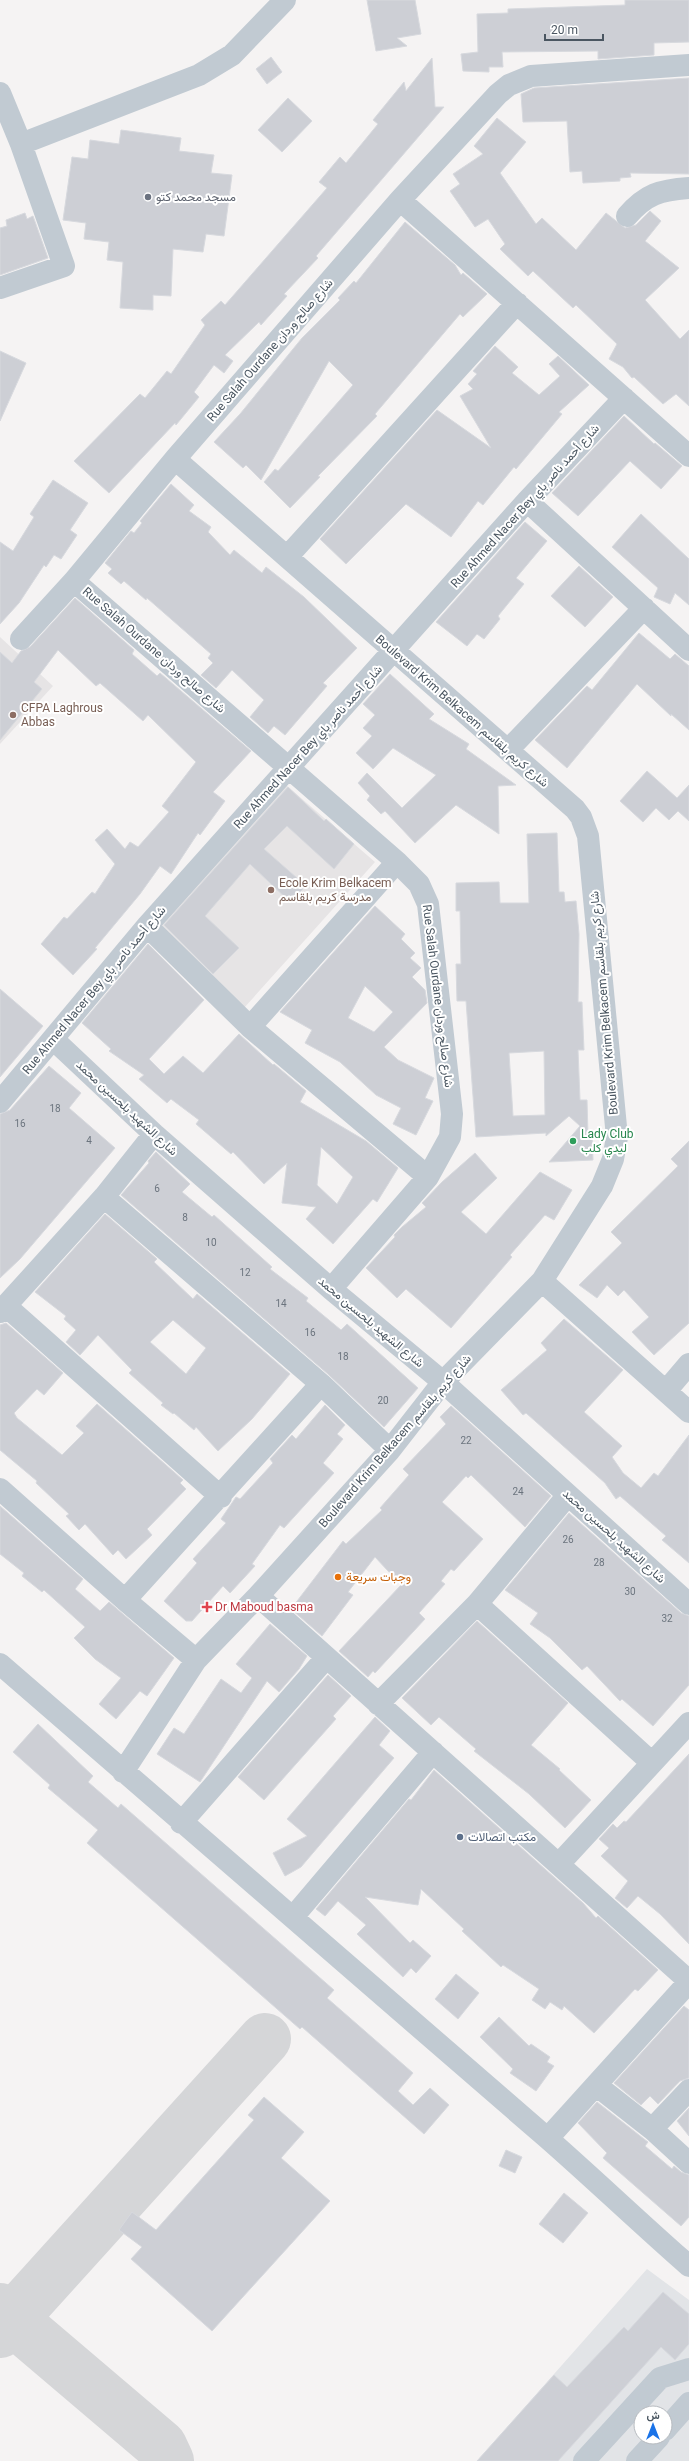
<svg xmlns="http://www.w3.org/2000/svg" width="689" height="2461" viewBox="0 0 689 2461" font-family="Roboto,Vazirmatn,sans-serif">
<rect width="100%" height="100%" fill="#f5f3f3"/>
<path fill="#e6e4e5" d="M0,637L53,686L0,744Z
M286,785L375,862L244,1008L158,929Z"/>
<path fill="#e2e4e7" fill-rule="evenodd" d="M647,2269L689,2300V2461H477ZM641,2413H665V2437H641Z"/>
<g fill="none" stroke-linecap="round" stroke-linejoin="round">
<path stroke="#d5d6d8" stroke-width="52" d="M0,2309L161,2446L168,2461
M0,2332L265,2039"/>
</g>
<path fill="#cdcfd5" stroke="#d7d9de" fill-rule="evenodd" d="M367,0H415L421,34L397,38L407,46L376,51Z
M625,0H689V42L654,43V55L598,59V51L502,52L503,67H489V72L463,71L461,54L478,52L477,14L508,13V9L625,5Z
M271,57L282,72L267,84L256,69Z
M432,58L435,107H444L316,256L318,258L284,294L287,296L261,325L259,322L225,355L233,361L224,373L214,365L194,392L199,397L176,425L175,423L109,493L74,461L140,394L145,398L167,371L171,374L205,325L201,320L221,301L225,305L327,188L319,182L340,157L346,163L378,124L373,120L404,82L406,91Z
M689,78V174L630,173L631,177L620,178V181L583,183L582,171L570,172L567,121L523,122L521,94L534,88Z
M288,98L312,121L282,152L258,130Z
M497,118L526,142L500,173L536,224L542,218L576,250L606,213L625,228L636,225L650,211L661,221L645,241L679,268L645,300L680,339L689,330V406L676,394L663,404L634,377L632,378L623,367L609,359L617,344L576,305L573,308L533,271L528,276L500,249L505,244L488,219L475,227L450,191L460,184L453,174L483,154L474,146Z
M121,130L181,138L179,151L214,155L211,173L232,175L224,236L206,234L203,252L173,249L171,296L153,295V310L120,308L123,262L107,260L109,242L84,239L86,223L63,220L72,157L88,159L90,140L119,144Z
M25,213L27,219L33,216L48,258L0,275V228L7,226L6,220Z
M405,222L455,265L461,275L463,273L487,294L463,317L460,314L375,414L377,416L318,476L320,477L290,508L264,482L275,469L278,471L353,385L329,361L261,480L246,465L243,468L214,442L240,414L302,338L340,300L338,298L354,281L356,283Z
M495,346L518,367L512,373L539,395L560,376L549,364L558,356L589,385L559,412L562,414L516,469L514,467L483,505L478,501L451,537L406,504L346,564L320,539L437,410L491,448L460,396L473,389L468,384L477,374L473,371Z
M0,351L26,363L0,421Z
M624,416L654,444L655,443L682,466L661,489L630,461L578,516L552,493Z
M53,480L88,503L70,530L77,535L61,559L54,555L46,567L44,565L19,603L0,624V542L13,551L34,517L30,514Z
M171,484L194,505L189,511L211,527L208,532L230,555L234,550L262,573L266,567L304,597L357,648L323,683L327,686L285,735L274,726L268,733L250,717L264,700L232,670L216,688L201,675L213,663L208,658L211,654L147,598L146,600L124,581L121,584L108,573L112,569L105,563L131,531L134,533L142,523L140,521Z
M641,514L689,559V605L675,593L670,604L654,597L658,588L612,547Z
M525,522L547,541L516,578L524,584L498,616L500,619L484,639L477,634L467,646L436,622Z
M579,566L613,597L585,627L551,596Z
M75,598L134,650L132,654L157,676L160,673L251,751L213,792L225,801L200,835L198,833L171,874L160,866L140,894L95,948L97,949L73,975L41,944L64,917L67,919L92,892L95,894L115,864L95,840L107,829L125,849L130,842L138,847L169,812L162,806L196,762L148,715L143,721L100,683L96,686L58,650L34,682L42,689L0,740V652L12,663L21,651L30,647Z
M639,633L670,659L675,654L689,666V730L671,714V716L637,684L567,768L535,740L587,686L592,690Z
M390,674L434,714L429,719L469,744L466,749L516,785L498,786L499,834L456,805L415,843L385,811L381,814L367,800L370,796L358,783L367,773L402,808L436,775L393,748L373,769L356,753L372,736L363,728L375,715L363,704Z
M647,771L677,798L689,785V821L678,811L669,820L656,808L643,822L620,801Z
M288,787L324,821L326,819L354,844L334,869L287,826L264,849L306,886L290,902L250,864L205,916L239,948L213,974L164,925Z
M557,833L559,892H564L565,902L576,901L579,934L578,1002H582L584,1050H578L580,1100H587L588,1135H592L593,1160L549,1162L580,1126L569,1116L546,1136V1133L476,1137L466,1001H457L456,964H461L460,911H456V883L499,882L500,903H529L527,834ZM544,1051L545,1115L513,1116L509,1053Z
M375,906L405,934L401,939L415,953L410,958L421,968L412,977L425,990L427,1003L384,1047L398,1060L434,1078L425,1098L433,1101L416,1135L393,1124L401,1108L376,1095L340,1062L305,1043L312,1030L280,1012ZM365,986L393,1012L374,1032L348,1018Z
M148,944L204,1000L149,1059L164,1074L183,1056L203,1073L239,1034L273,1065L274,1064L306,1091L300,1102L366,1141L398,1168L377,1202L373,1199L333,1244L306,1219L316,1207L282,1203L287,1163L264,1184L233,1152L231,1154L196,1124L199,1120L171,1099L167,1103L139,1079L144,1075L109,1051L111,1049L82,1023ZM321,1147L353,1177L337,1204L317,1185Z
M0,989L43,1026L0,1077Z
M49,1066L81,1093L69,1108L115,1148L20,1259L0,1278V1114L10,1110Z
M689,1141V1323L654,1355L632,1332L649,1317L624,1290L618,1296L607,1285L597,1298L579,1285L622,1243L611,1232L678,1166L671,1159Z
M156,1152L190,1184L182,1192L212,1217L214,1215L272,1267L270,1269L308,1298L306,1301L341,1330L347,1324L418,1388L384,1427L329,1375L121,1195L149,1163L148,1161Z
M475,1153L497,1178L461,1212L486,1234L540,1172L572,1190L554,1220L545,1215L510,1255L512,1257L451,1328L406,1289L397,1298L366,1268L395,1237L394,1235L402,1227L426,1207L422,1203L442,1182Z
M105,1214L157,1259L154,1262L193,1299L197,1294L290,1374L252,1419L218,1451L196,1427L194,1430L174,1413L173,1414L161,1405L163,1403L129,1373L132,1370L98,1335L80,1355L66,1342L76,1330L64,1319L66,1316L35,1292ZM173,1320L206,1348L186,1374L150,1342Z
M564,1319L623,1370L584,1412L622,1446L612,1457L623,1473L641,1488L654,1473L658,1476L689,1435V1563L662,1540L666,1536L620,1496L616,1499L605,1483L526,1413L523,1415L501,1390L547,1350L541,1343Z
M6,1323L63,1373L44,1395L37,1389L14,1413L17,1418L62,1455L84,1433L76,1426L97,1404L183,1480L180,1483L186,1489L147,1529L152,1535L126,1559L118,1550L113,1555L85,1524L79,1530L66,1516L69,1514L36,1483L37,1481L0,1450V1325Z
M325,1405L345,1425L337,1434L343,1439L323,1463L334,1473L284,1528L280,1525L252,1564L255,1566L230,1593L223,1586L192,1621H186L164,1601L197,1563L193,1559L226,1523L221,1519L236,1497L240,1499L273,1463L270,1459L292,1435L296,1439Z
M451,1406L551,1496L525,1527L471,1475L468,1478L466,1476L442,1502L483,1539L454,1571L451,1569L441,1581L445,1584L419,1613L425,1619L375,1673L373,1671L368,1677L339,1651L401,1585L375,1557L348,1592L353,1595L322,1636L291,1609L343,1541L346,1544L382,1510L380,1508L409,1475L403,1469L446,1424L440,1417Z
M0,1506L83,1579L75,1589L100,1611L109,1602L174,1658L147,1696L140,1691L116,1719L99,1704L121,1678L95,1659L74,1638L85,1627L44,1590L42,1592L22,1576L24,1573L0,1554Z
M569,1513L681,1613L689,1616V1685L653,1726L622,1699L620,1701L587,1666L582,1670L550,1638L530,1624L538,1613L505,1590Z
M477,1621L568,1703L531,1745L560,1769L559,1770L591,1800L565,1828L529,1794L474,1751L476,1749L439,1717L431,1725L402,1698Z
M270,1624L307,1656L299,1669L279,1692L267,1681L200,1782L157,1754L174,1728L184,1734L221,1679L241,1693L252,1678L236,1664Z
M328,1675L351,1696L333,1716L336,1719L264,1800L238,1777Z
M375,1717L390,1731L379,1745L394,1758L301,1867L285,1876L273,1853L307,1836L287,1819Z
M38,1724L93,1776L88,1782L118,1808L121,1804L334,1990L327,1998L413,2073L398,2091L413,2105L430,2088L449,2105L424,2134L302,2027L300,2029L87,1843L98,1830L48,1788L50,1785L13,1752Z
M689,1754V1944L660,1914L638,1896L627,1908L615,1898L628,1881L601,1856L609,1848L599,1839L613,1824L617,1828L624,1821L626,1822Z
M434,1770L583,1903L596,1918L598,1916L658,1970L638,1991L635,1989L594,2033L564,2006L562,2010L550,2002L545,2009L532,2000L539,1989L503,1965L501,1967L462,1931L464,1929L421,1889L418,1905L365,1897L410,1943L413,1940L431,1956L416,1973L411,1968L403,1977L357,1934L366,1925L338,1901L325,1916L316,1909L409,1799L411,1800Z
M456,1974L479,1993L458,2019L435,1999Z
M684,2006L689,2010V2078L680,2081L658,2104L650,2096L641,2105L614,2083Z
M499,2017L529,2046L531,2044L550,2057L547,2062L554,2066L536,2091L510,2073L513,2069L480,2037Z
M264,2097L304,2132L281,2158L330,2201L212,2331L131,2259L142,2247L119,2230L132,2212L156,2230L254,2120L248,2115Z
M597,2102L644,2139L648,2142L645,2146L672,2169L674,2166L681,2172L689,2175V2217L681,2226L603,2158L607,2153L578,2123Z
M689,2108V2136L677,2121Z
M506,2150L522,2157L515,2173L499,2166Z
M564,2193L588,2213L563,2243L539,2224Z
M663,2292L689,2314V2344L675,2360L661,2347L558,2461H477L554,2375L567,2387L624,2327L628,2331Z"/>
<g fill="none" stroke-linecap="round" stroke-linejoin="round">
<path stroke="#c1cad2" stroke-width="22" d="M0,93L21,144L199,75L232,55L285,0
M400,200L689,456
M627,216C646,194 660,190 689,188
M0,288L64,266L21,144
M527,501L689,650
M287,557L517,303
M21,639L74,581
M509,749L644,608
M147,926L250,1027L428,1177
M250,1027L397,862
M53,1039L154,1134L331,1289L443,1382L689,1604
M0,1102L147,926L527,501L624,398
M104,1197L321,1384L390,1450
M542,1281L689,1412
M331,1289L428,1177L450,1137L452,1114L428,904L419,884L397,862L74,581L175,459L400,200L498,94L509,85L531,76L689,65
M6,1306L221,1497
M0,1312L104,1197L154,1134
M666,1391L689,1364
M0,1489L125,1600L196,1660
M258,1596L689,1981
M125,1600L321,1384
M477,1604L651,1762
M0,1664C181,1823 365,1978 546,2137C594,2179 641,2224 689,2266
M378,1704L477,1604L568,1495
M123,1772L196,1660L258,1596L390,1450L443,1382L542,1281L602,1186L613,1159L617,1137L588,836L581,817L575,809L175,459
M181,1823L326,1658
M559,1864L689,1723
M293,1917L433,1752
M596,2085L652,2129L689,2163
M652,2129L689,2090
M548,2138L689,1982
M665,2430L689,2403
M584,2461L660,2378L689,2369
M637,2461L659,2437"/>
</g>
<circle fill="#6b7280" stroke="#fff" stroke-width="1.5" cx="148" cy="197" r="4"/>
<g fill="#8d6e63" stroke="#fff" stroke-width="1.5">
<circle cx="13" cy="715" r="4"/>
<circle cx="271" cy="890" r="4"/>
</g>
<circle fill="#2e9e5b" stroke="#fff" stroke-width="1.5" cx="573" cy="1141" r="4"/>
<circle fill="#e8710a" stroke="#fff" stroke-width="1.5" cx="338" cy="1577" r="4"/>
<path fill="#e0444e" stroke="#fff" stroke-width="1.5" d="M205 1601h4v4h4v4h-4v4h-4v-4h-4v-4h4z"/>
<circle fill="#5c6f8a" stroke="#fff" stroke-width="1.5" cx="460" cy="1837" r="4"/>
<g text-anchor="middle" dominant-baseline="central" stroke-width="4" stroke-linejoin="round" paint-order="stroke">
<g font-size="10" fill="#6b747e">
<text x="55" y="1108">18</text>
<text x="20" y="1123">16</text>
<text x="89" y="1140">4</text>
<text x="157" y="1188">6</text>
<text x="185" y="1217">8</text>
<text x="211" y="1242">10</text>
<text x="245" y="1272">12</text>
<text x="281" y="1303">14</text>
<text x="310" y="1332">16</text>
<text x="343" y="1356">18</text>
<text x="383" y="1400">20</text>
<text x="466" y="1440">22</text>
<text x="518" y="1491">24</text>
<text x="568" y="1539">26</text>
<text x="599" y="1562">28</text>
<text x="630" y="1591">30</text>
<text x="667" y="1618">32</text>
</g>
<g font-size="12" fill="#5b616d" stroke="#fff" text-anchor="start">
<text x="156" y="197">مسجد محمد كتو</text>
</g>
<g font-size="12" fill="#4a5661" stroke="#fff">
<text transform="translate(270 350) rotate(-49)">Rue Salah Ourdane شارع صالح وردان</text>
<text transform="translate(525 506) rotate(-48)">Rue Ahmed Nacer Bey شارع أحمد ناصر باي</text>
<text transform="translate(154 650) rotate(41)">Rue Salah Ourdane شارع صالح وردان</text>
<text transform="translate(462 711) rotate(41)">Boulevard Krim Belkacem شارع كريم بلقاسم</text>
<text transform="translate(308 747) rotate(-48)">Rue Ahmed Nacer Bey شارع أحمد ناصر باي</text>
<text transform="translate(94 990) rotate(-50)">Rue Ahmed Nacer Bey شارع أحمد ناصر باي</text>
<text transform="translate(438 996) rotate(83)">Rue Salah Ourdane شارع صالح وردان</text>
<text transform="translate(604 1003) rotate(-95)">Boulevard Krim Belkacem شارع كريم بلقاسم</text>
<text transform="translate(127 1108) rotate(43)">شارع الشهيد بلحسين محمد</text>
<text transform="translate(371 1322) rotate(40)">شارع الشهيد بلحسين محمد</text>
<text transform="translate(395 1441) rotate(-49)">Boulevard Krim Belkacem شارع كريم بلقاسم</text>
<text transform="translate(614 1536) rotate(42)">شارع الشهيد بلحسين محمد</text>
</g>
<g font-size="12" fill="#785e54" stroke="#fff" text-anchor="start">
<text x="21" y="708">CFPA Laghrous<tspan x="21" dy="14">Abbas</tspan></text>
<text x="279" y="883">Ecole Krim Belkacem<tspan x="279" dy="14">مدرسة كريم بلقاسم</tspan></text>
</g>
<g font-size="12" fill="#27864d" stroke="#fff" text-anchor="start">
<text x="581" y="1134">Lady Club<tspan x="581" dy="14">ليدي كلب</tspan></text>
</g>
<g font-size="12" fill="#c56008" stroke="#fff" text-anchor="start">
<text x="346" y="1577">وجبات سريعة</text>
</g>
<g font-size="12" fill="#be3a42" stroke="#fff" text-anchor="start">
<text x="215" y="1607">Dr Maboud basma</text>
</g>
<g font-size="12" fill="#4e5e75" stroke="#fff" text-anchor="start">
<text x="468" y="1837">مكتب اتصالات</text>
</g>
</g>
<g transform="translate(653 2425)"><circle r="19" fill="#ffffff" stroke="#b7bbc0"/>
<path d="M0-3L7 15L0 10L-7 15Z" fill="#1a73e8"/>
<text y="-6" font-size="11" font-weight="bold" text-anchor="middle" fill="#4a5661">ش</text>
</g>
<path d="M545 34v6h58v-6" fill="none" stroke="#4a5661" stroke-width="2"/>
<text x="551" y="34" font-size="12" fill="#4a5661" stroke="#ffffff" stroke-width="3" paint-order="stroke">20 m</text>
</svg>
